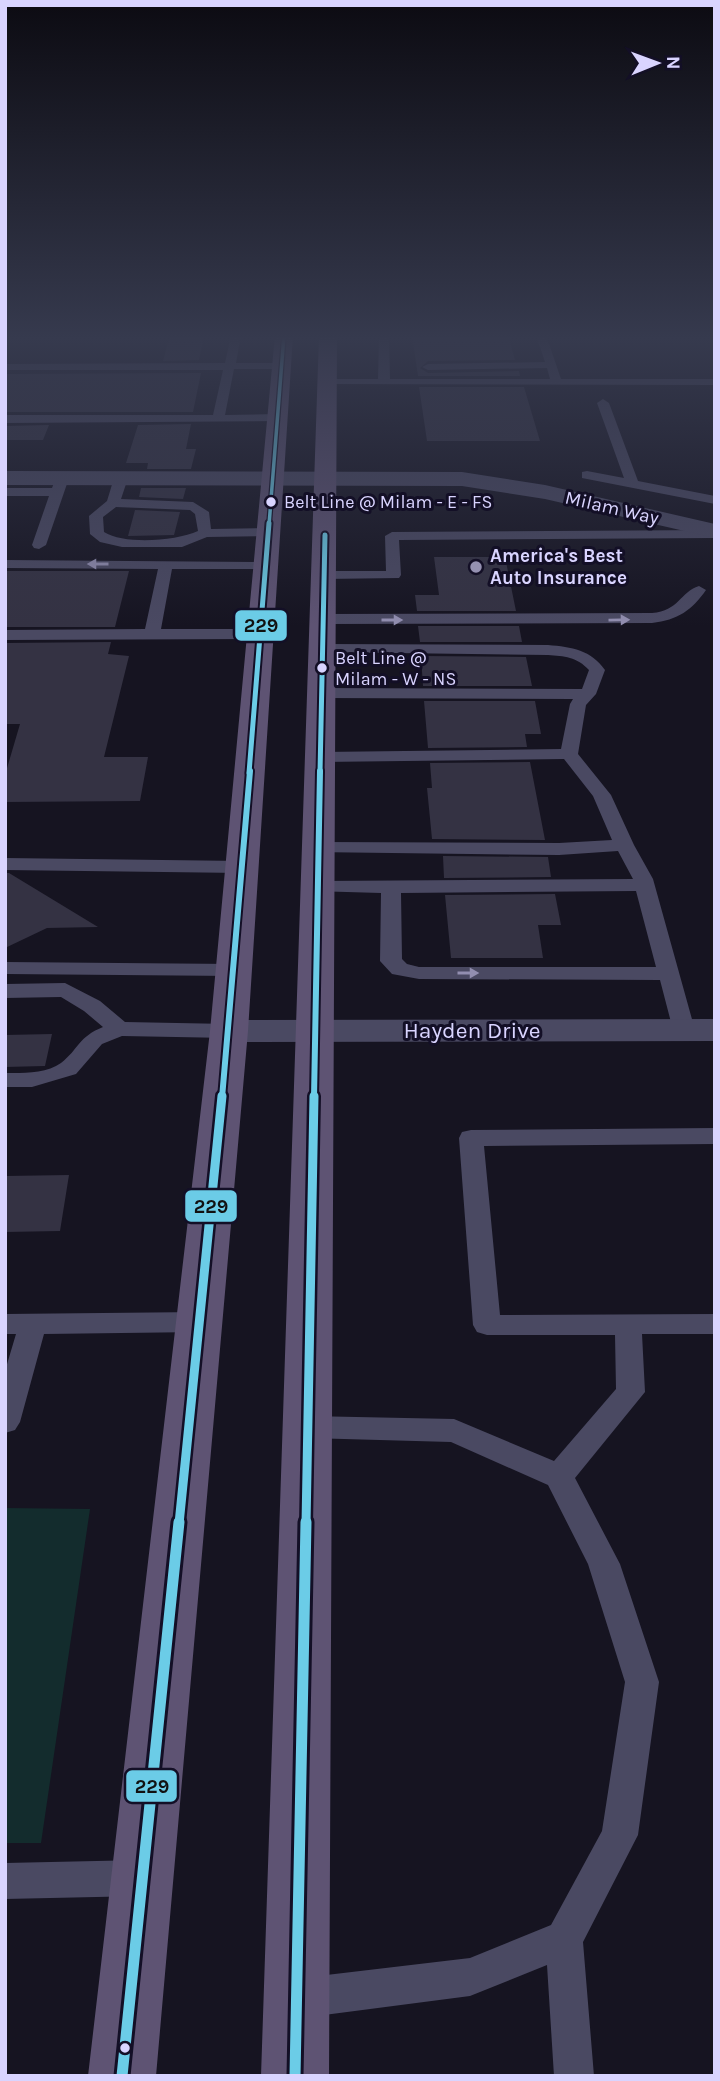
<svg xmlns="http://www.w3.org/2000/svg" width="720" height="2081" viewBox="0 0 720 2081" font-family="Karla,sans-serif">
<rect width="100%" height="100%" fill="#161421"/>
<path fill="#132c2d" d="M5,1508L90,1509L41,1843H5Z"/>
<path fill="#343243" d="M170,335H204L199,360L163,361Z
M412,335H508L515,360L428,361L420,368L428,373L519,371L520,376H418Z
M201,373L193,412H5V374Z
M419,387H524L540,441H427Z
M191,424L186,449H196L191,469H147L148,463H126L138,425Z
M49,425L43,440H5V426Z
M141,488H186L183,499L139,497Z
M135,510L180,512L174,535L128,536Z
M434,557H505L516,611H417L415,595H439Z
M5,571H129L115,627H5Z
M418,626H519L522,642H420Z
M111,642L108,654L129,656L104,757H148L140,801L5,802V775L20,724H5V643Z
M421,656L526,657L532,686H423Z
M424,701H535L541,734H525L527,747L428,748Z
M530,762L545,840L432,839L427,788H432L430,763Z
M443,856L548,857L551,877L444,878Z
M5,873H9L98,927L47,928L5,948Z
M555,894L561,925H538L543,958H451L445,895Z
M52,1034L45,1066L5,1067V1035Z
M69,1175L60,1231L5,1232V1176Z"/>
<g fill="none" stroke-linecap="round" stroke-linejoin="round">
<path fill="#4a4962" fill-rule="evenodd" d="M231,335H241L236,363H281L287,366L281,369H234L225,415L277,414L283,418L281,421L5,423V415H213L223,370H5V364L225,363Z
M379,335H389L390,379H550L547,368L428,370L422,367L428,364L545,362L536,335H546L561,379H715V385L324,384L322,382L328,379H378Z
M603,399L609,403L638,481L715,496V504L582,478V472L587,471L624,478L597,403Z
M62,474L69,478L46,545L39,549L34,548L32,545L49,496H5V488H52L57,475Z
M121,474L128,478L121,499L193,502L209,512L211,529L270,528L277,532L270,536L207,537L182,547H122L100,542L90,534L89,516L107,501L114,478ZM116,507L190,510L195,514L198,531C176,541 125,545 104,532L103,517Z
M715,530V538L399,540L401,575L399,578L324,579L317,575L324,571H386L385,536L392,532Z
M5,560L272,562L274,565L267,569H172L161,629H261L269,634L261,639L5,640V630L145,629L158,569L5,568Z
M699,586L706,590C692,610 678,620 652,623L324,624L316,619L324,614L652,613C679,611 680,592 699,586Z
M323,644L548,645C572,647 591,650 605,670L596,694L586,705L578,754L611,795L634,845L653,879L695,1030L692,1035H676L673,1030L660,980L419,979L392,974L380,961L381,893L312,891L309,887L312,883L319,881L633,879L618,851L559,855L312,852L309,848L319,842L559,843L612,840L593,796L564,759L321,762L312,757L321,752L561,749L570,704L573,699L322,698L314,693L322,688L582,689L589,670C577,657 564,656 548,655L317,652L315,649ZM636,891L656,967H419L407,964L402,959L401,893Z
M5,858L242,861L249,863L252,867L249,871L242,873L5,870Z
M5,962L234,964L242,965L245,970L242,975L234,976L5,974Z
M65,983L100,1001L125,1022L229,1024L237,1026L240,1031L237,1036L229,1038L122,1036L102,1044L76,1074L32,1087H5V1073C22,1073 46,1074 61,1063C79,1049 78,1037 103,1027L84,1011L61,997L5,998V984Z
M715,1128V1144L484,1146L500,1315L715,1314V1334H642L645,1392L575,1478L620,1564L659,1682L638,1835L583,1942L594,2076H554L547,1965L470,1996L301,2018L287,2012L281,1998L287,1984L301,1978L470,1958L551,1925L602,1831L625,1682L588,1564L548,1485L451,1442L308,1438L298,1435L293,1427L298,1419L308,1416L454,1419L554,1461L616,1389L615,1335H487L477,1332L473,1325L459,1138L462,1132L471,1130Z
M200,1312L210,1315L214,1322L210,1329L200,1332L44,1334L20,1422L15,1430L5,1433V1371L16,1334H5V1314Z
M142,1860L155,1865L161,1878L155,1891L142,1896L5,1899V1863Z"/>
<path fill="#4a4962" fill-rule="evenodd" d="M5,471L462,472L545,485L715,524V538L545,499L462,486L5,485Z
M715,1019V1041L229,1042L215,1039L210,1031L215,1023L229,1020Z"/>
<path fill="#5e5373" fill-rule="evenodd" d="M275,335H293L248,1031L156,2076H88L210,1031Z
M319,335H337L329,2076H261Z"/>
<defs>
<path id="bus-1-far4" d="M269,525L284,335"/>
<path id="bus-1-far3" d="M249,773L269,523
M320,773L325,535"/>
<path id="bus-1-far2" d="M222,1098L250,771
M314,1098L320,771"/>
<path id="bus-1-far1" d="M179,1524L222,1096
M306,1524L314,1096"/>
<path id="bus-1" d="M122,2076L179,1522
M295,2076L306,1522"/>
</defs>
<use href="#bus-1-far4" stroke="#130f26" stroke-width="6"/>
<use href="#bus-1-far3" stroke="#130f26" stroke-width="9"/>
<use href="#bus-1-far2" stroke="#130f26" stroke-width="10"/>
<use href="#bus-1-far1" stroke="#130f26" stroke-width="14"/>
<use href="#bus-1" stroke="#130f26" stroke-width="17"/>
<use href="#bus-1-far4" stroke="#6bcce7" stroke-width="3.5"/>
<use href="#bus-1-far3" stroke="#6bcce7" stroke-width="5"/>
<use href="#bus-1-far2" stroke="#6bcce7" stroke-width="6"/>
<use href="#bus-1-far1" stroke="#6bcce7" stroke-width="9"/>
<use href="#bus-1" stroke="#6bcce7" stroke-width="11"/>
</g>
<defs><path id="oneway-solid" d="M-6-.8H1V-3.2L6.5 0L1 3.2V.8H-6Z" transform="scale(1.75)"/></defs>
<g fill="#928eb0">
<use href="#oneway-solid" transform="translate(98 564) rotate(-180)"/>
<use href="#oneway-solid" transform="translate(392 620)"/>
<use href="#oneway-solid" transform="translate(619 620) rotate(-1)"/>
<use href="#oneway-solid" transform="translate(468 973)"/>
</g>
<linearGradient id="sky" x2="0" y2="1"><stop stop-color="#0c0b12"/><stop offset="0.54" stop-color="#363a4e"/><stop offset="1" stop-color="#363a4e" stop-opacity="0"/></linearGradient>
<rect width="720" height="626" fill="url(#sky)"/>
<g fill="#d9d4ff" stroke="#130f26" stroke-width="2.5">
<circle cx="271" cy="502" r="6"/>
<circle cx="322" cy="668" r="6"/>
<circle cx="125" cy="2048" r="6"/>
</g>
<circle fill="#9591b1" stroke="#130f26" stroke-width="2.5" cx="476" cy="567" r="7"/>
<g text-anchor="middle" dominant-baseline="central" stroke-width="6" stroke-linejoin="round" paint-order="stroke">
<g font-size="18" fill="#d9d4ff" stroke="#130f26" text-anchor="start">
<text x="284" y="502">Belt Line @ Milam - E - FS</text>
<text x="335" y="658">Belt Line @<tspan x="335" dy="21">Milam - W - NS</tspan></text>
</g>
<g font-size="19" fill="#d9d4ff" stroke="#130f26">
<text transform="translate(612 508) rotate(13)">Milam Way</text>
</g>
<g font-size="19" font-weight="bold" fill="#d9d4ff" stroke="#130f26" text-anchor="start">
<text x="490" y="556">America's Best<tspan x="490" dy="22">Auto Insurance</tspan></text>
</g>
<g font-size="23" fill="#d9d4ff" stroke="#130f26">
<text x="472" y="1030">Hayden Drive</text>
</g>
</g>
<g stroke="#130f26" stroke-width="2.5">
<rect x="234" y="609" width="54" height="33" rx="7" fill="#6bcce7"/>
<rect x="184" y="1189" width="54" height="34" rx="7" fill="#6bcce7"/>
<rect x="125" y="1769" width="53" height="34" rx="7" fill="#6bcce7"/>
</g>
<g font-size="19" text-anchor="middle" font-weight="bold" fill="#111">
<text x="261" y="632">229</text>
<text x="211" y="1213">229</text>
<text x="152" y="1793">229</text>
</g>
<rect width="720" height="2081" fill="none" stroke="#d9d4ff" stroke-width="14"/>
<g transform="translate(657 63) rotate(89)" stroke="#130f26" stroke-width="5" paint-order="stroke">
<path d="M0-5L12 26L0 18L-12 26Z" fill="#d9d4ff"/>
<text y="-10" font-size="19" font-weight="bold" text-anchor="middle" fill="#d9d4ff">N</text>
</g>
</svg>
